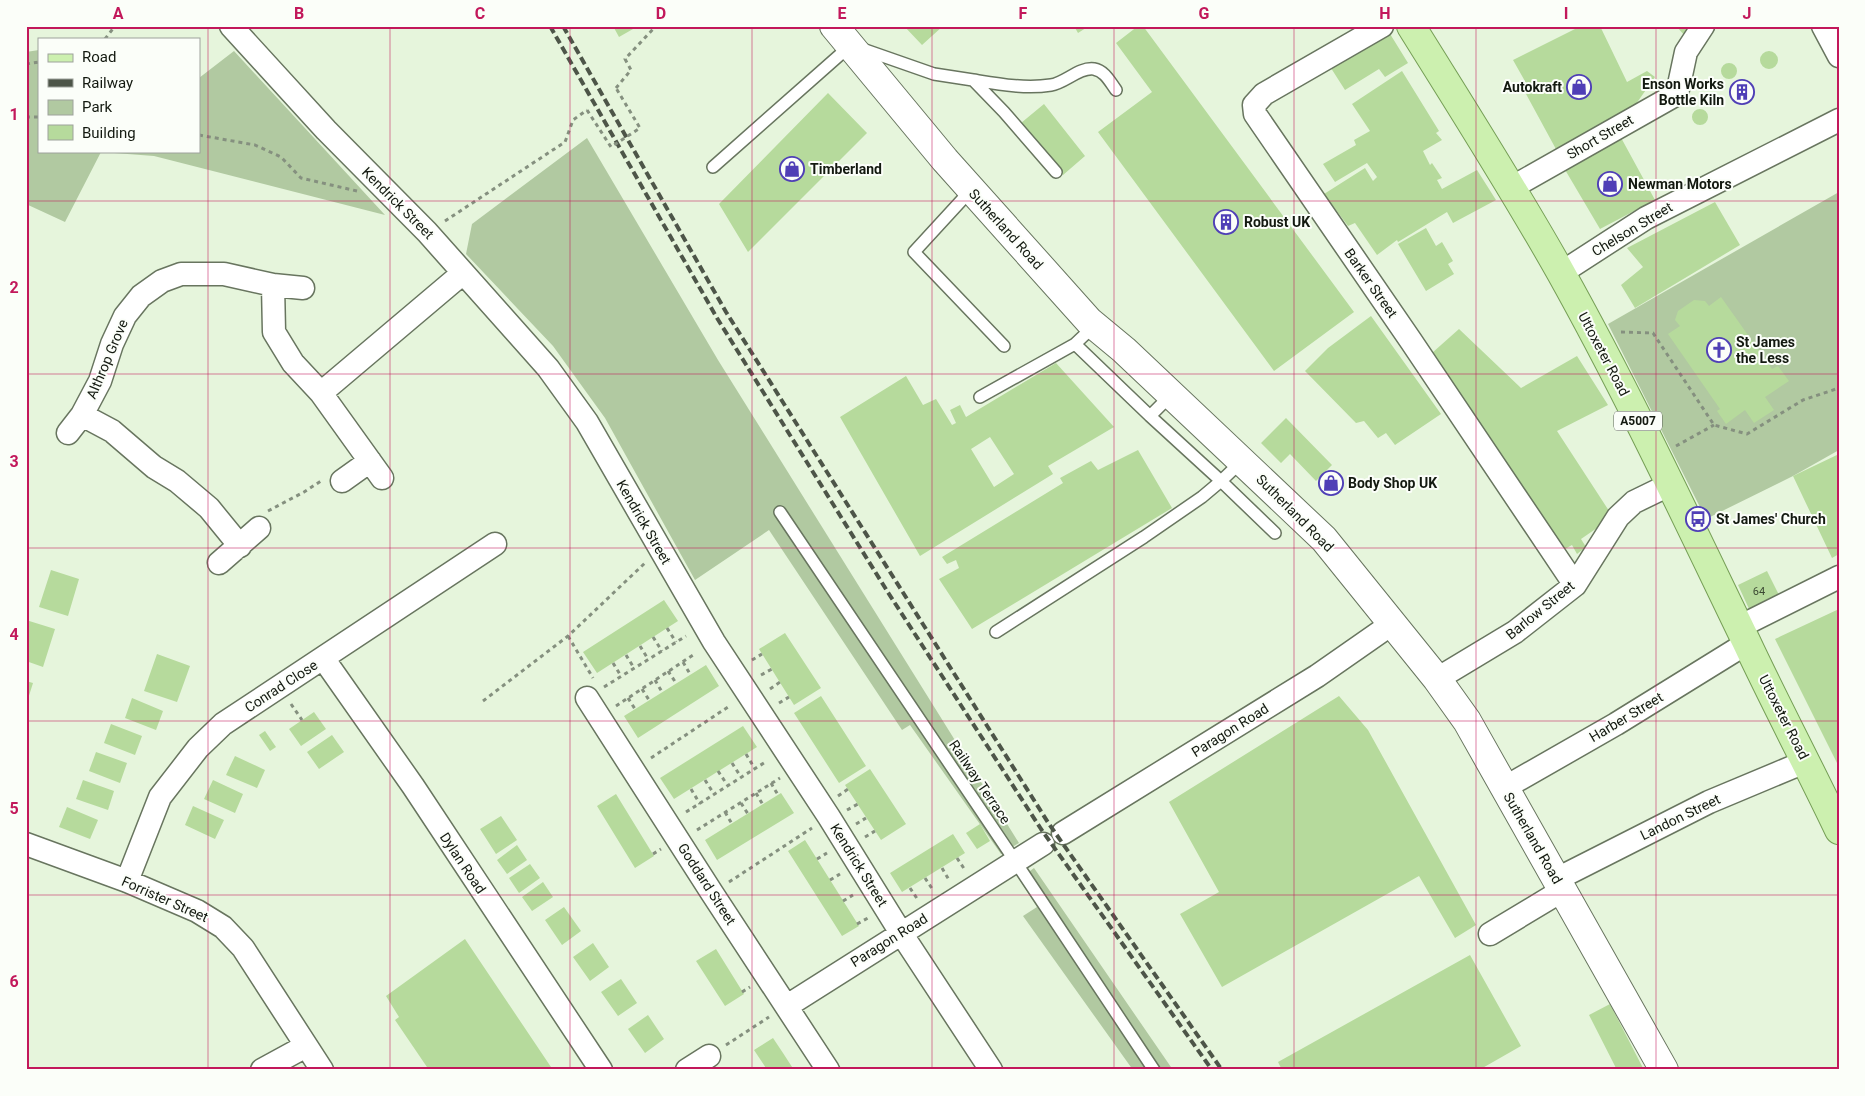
<svg xmlns="http://www.w3.org/2000/svg" width="1865" height="1096" viewBox="0 0 1865 1096" font-family="Roboto,sans-serif">
<rect width="100%" height="100%" fill="#e6f5dc"/>
<path fill="#b1c9a1" d="M39,50V151H199V78L234,51L385,215L154,156L101,152L65,222L26,204V52Z
M587,138L718,360L1019,843L1001,854L910,725L902,730L769,530L695,580L605,418L553,346L466,254L472,224Z
M1839,192V450L1793,476L1706,519L1608,324Z
M1034,868L1173,1070H1133L1023,916L1037,907L1019,879Z"/>
<path fill="#b6da9c" fill-rule="evenodd" d="M613,26H632L633,29L619,37Z
M904,26H943L922,45Z
M1074,26H1089L1078,33Z
M1138,26H1143L1354,312L1274,371L1098,132L1152,92L1116,43Z
M1581,26H1600L1627,82L1647,71L1655,77L1636,104L1557,151L1526,94L1531,92L1513,60Z
M1676,26H1694L1686,37Z
M1387,29L1408,63L1385,77L1379,69L1345,90L1329,65Z
M1760 60a9 9 0 1 1 18 0a9 9 0 1 1-18 0Z
M1721 71a8 8 0 1 1 16 0a8 8 0 1 1-16 0Z
M1402,71L1439,131L1436,133L1442,140L1423,151L1430,165L1432,163L1442,178L1437,180L1442,189L1477,170L1496,200L1453,223L1447,212L1398,242L1397,240L1377,255L1355,223L1348,226L1324,194L1365,168L1373,181L1377,177L1367,163L1335,182L1323,164L1356,145L1354,140L1370,131L1352,104Z
M1732 92a10 10 0 1 1 20 0a10 10 0 1 1-20 0Z
M828,93L867,133L748,252L719,204Z
M1044,104L1085,156L1063,175L1021,123Z
M1692 117a8 8 0 1 1 16 0a8 8 0 1 1-16 0Z
M1619,134L1655,200L1600,229L1564,168Z
M1715,202L1740,245L1635,308L1621,285L1643,267L1627,248Z
M1426,228L1436,246L1442,242L1453,261L1448,264L1454,274L1426,291L1398,244Z
M1721,297L1772,369L1778,366L1789,381L1765,397L1774,410L1754,423L1745,410L1726,424L1717,411L1720,409L1668,334L1680,326L1675,320L1678,311L1694,300L1705,301L1709,306Z
M1371,316L1441,414L1395,445L1386,433L1378,438L1364,421L1356,423L1305,371L1328,348Z
M1459,329L1521,388L1577,356L1608,405L1557,431L1613,517L1581,539L1586,547L1577,554L1572,545L1565,549L1432,353Z
M1056,363L1114,427L1048,466L1053,474L920,556L840,417L906,376L923,405L936,399L952,425L956,423L950,410L960,405L966,417ZM990,437L1014,474L994,487L971,449Z
M1286,418L1332,465L1316,481L1290,454L1281,463L1261,443Z
M1138,450L1172,508L972,629L939,579L959,568L956,560L947,564L942,557L1063,483L1060,478L1091,461L1098,470Z
M1839,454V554L1832,558L1793,476Z
M51,570L79,579L68,616L39,607Z
M1767,571L1780,597L1750,611L1738,585Z
M664,600L678,621L597,673L583,652Z
M1839,609L1838,698L1839,767L1775,639Z
M26,620L55,629L43,667L26,661Z
M785,633L821,688L794,705L759,649Z
M157,654L190,666L177,702L144,691Z
M706,665L719,686L638,738L624,716Z
M26,681L33,683L27,702H26Z
M821,696L866,766L839,783L794,713Z
M1339,696L1368,730L1476,925L1455,938L1419,876L1222,987L1180,914L1219,892L1169,802Z
M132,698L163,711L156,730L125,718Z
M314,712L326,729L301,746L289,729Z
M111,724L142,736L135,755L104,743Z
M743,726L757,747L674,799L660,778Z
M265,731L276,747L270,751L259,735Z
M332,735L344,752L319,769L307,752Z
M96,752L127,763L120,783L89,771Z
M235,756L265,770L257,788L226,775Z
M870,769L906,824L881,840L845,785Z
M83,780L114,791L108,810L76,799Z
M213,780L243,794L235,813L204,799Z
M781,793L794,813L717,860L705,840Z
M616,794L654,856L635,868L597,806Z
M193,806L224,820L215,839L185,825Z
M67,807L98,820L90,839L59,827Z
M501,816L517,840L496,854L480,829Z
M980,824L990,841L977,849L966,833Z
M953,834L965,853L902,892L890,873Z
M805,840L859,926L842,936L788,851Z
M517,845L527,860L507,874L497,860Z
M530,864L540,878L519,893L509,878Z
M543,882L553,897L532,911L522,897Z
M564,907L581,931L562,945L545,920Z
M465,939L553,1070H429L395,1020L399,1017L386,996Z
M593,943L609,967L590,981L573,957Z
M716,949L744,994L725,1006L696,961Z
M1470,955L1521,1046L1479,1070H1282L1278,1062Z
M621,979L637,1003L618,1016L601,992Z
M1610,1004L1644,1070H1617L1589,1015Z
M648,1015L664,1039L645,1053L628,1029Z
M773,1038L783,1053L794,1070H767L764,1065L754,1050Z"/>
<g fill="none" stroke-linecap="round" stroke-linejoin="round">
<defs>
<path id="lane" d="M973,80C998,84 1025,89 1051,85C1065,83 1079,67 1094,69C1105,71 1110,82 1116,90
M713,167L851,45L934,74L973,80L1004,112L1056,172
M971,190L914,252L1004,346
M1094,326L1075,344L1150,416
M980,397L1075,344
M1242,461L1221,481L1275,533
M780,512L1015,861L1154,1070
M996,632L1144,537L1202,497L1221,481L1150,416L1171,395"/>
<path id="street" d="M231,26L326,130L427,232L548,368L587,422L714,642L829,817L901,933L991,1070
M1382,26L1264,94L1254,105L1255,114L1411,341L1575,585
M1823,26L1839,56
M1511,188L1677,94L1686,52L1703,26
M1561,273L1646,218L1839,120
M273,285L274,332L293,363L321,393L382,478
M321,393L463,273
M82,415L112,431L154,467L177,481L209,508L240,546
M68,433L82,415L100,381L112,344L125,316L141,296L162,281L181,274H224L273,285L303,288
M342,481L370,461
M219,563L259,528
M1739,627L1839,577
M323,658L413,786L601,1070
M1437,679L1515,632L1575,585L1618,517L1634,502L1671,484
M587,698L712,893L828,1070
M1504,788L1616,724L1747,643
M1063,833L1317,676L1393,623
M26,844L127,881L197,911L223,927L243,948L322,1070
M1557,879L1709,802L1807,761
M127,881L160,797L198,748L223,724L495,544
M1490,934L1563,890
M787,1006L1043,844
M262,1070L306,1046
M687,1070L709,1056"/>
<path id="secondary" d="M834,26L945,160L1089,321L1124,350L1324,539L1437,679L1467,721L1664,1070"/>
<path id="primary" d="M1411,26C1462,108 1514,189 1561,273C1628,393 1686,517 1746,641C1776,705 1809,767 1839,830"/>
</defs>
<use href="#lane" stroke="#68755f" stroke-width="14"/>
<use href="#street" stroke="#68755f" stroke-width="25"/>
<use href="#secondary" stroke="#68755f" stroke-width="30"/>
<use href="#primary" stroke="#759e55" stroke-width="30"/>
<path stroke="#85907f" stroke-width="3" stroke-dasharray="4 4" stroke-linecap="butt" d="M105,39L115,26
M26,64L39,62
M616,88L631,70L625,59L656,26
M26,117H39
M199,135L255,145L281,157L301,178L357,191
M445,221L565,142L573,120L587,110
M1621,332L1653,333L1714,425L1747,434L1803,400L1839,388
M1676,446L1714,425
M268,511L304,492L321,481
M667,628L676,642
M568,636L593,678
M653,637L662,651
M640,646L648,659
M626,655L634,668
M752,660L762,654
M683,662L690,674
M613,663L621,676
M668,671L676,683
M761,675L772,669
M655,680L662,692
M604,687L686,636
M642,689L649,700
M770,689L780,682
M628,698L635,709
M483,701L568,636L645,563
M779,703L789,697
M291,704L302,720
M616,706L696,653
M746,754L755,769
M651,758L731,705
M732,763L741,777
M718,771L728,786
M705,780L714,794
M771,783L778,795
M691,789L700,804
M756,793L763,805
M838,796L848,789
M741,803L748,814
M847,810L858,804
M686,812L767,761
M725,812L732,824
M856,824L866,818
M697,830L780,778
M865,837L875,831
M653,854L661,849
M957,858L965,870
M817,859L827,853
M942,868L949,880
M925,878L933,890
M830,880L840,874
M729,882L812,828
M910,888L918,900
M843,901L853,895
M857,924L868,918
M742,992L750,987
M726,1045L769,1017"/>
<use href="#lane" stroke="#fff" stroke-width="11"/>
<use href="#street" stroke="#fff" stroke-width="22"/>
<use href="#secondary" stroke="#fff" stroke-width="28"/>
<use href="#primary" stroke="#ccf0af" stroke-width="28"/>
<path stroke="#4d5548" stroke-width="4" stroke-dasharray="8 4" stroke-linecap="butt" d="M550,26L717,318L889,594L1041,829L1212,1070
M563,26L726,312L1049,824L1222,1070"/>
<path stroke="#85907f" stroke-width="3" stroke-dasharray="4 4" stroke-linecap="butt" d="M587,110L611,147L640,128L616,88"/>
</g>
<path fill="none" stroke="#c2185b" stroke-width="1" stroke-opacity="0.55" d="M208,26V1070M390,26V1070M570,26V1070M752,26V1070M932,26V1070M1114,26V1070M1294,26V1070M1476,26V1070M1656,26V1070M26,201H1839M26,374H1839M26,548H1839M26,721H1839M26,895H1839"/>
<defs>
<symbol id="shop-ring" viewBox="-11 -11 22 22"><circle r="9.5" fill="#fbfef9" stroke="#4f3fb6" stroke-width="1.5"/><path d="M-5-2.5h2.3a2.7 3.5 0 0 1 5.4 0H5L5.5 6h-11ZM-1.5-2.5h3a1.5 2.3 0 0 0-3 0Z" fill="#4f3fb6"/></symbol>
<symbol id="building-ring" viewBox="-11 -11 22 22"><circle r="9.5" fill="#fbfef9" stroke="#4f3fb6" stroke-width="1.5"/><path d="M-4-6H4V6H1V3H-1V6H-4ZM-2.5-4.3h1.7v1.8h-1.7ZM.8-4.3h1.7v1.8H.8ZM-2.5-1h1.7V.8h-1.7ZM.8-1h1.7V.8H.8Z" fill="#4f3fb6"/></symbol>
<symbol id="church-ring" viewBox="-11 -11 22 22"><circle r="9.5" fill="#fbfef9" stroke="#4f3fb6" stroke-width="1.5"/><path d="M-1.2-6h2.4v3.5h3.3v2.4h-3.3V6h-2.4V-.1h-3.3v-2.4h3.3Z" fill="#4f3fb6"/></symbol>
<symbol id="bus-ring" viewBox="-11 -11 22 22"><circle r="9.5" fill="#fbfef9" stroke="#4f3fb6" stroke-width="1.5"/><path d="M-5-6H5V4H4V6H2V4H-2V6H-4V4H-5ZM-3.5-4V0h7V-4ZM-3.5 1.2v1.5H-2V1.2ZM2 1.2v1.5H3.5V1.2Z" fill="#4f3fb6"/></symbol>
</defs>
<g fill-rule="evenodd">
<use href="#shop-ring" x="1565" y="73" width="28" height="28"/>
<use href="#building-ring" x="1728" y="78" width="28" height="28"/>
<use href="#shop-ring" x="778" y="155" width="28" height="28"/>
<use href="#shop-ring" x="1596" y="170" width="28" height="28"/>
<use href="#building-ring" x="1212" y="208" width="28" height="28"/>
<use href="#church-ring" x="1705" y="336" width="28" height="28"/>
<use href="#shop-ring" x="1317" y="469" width="28" height="28"/>
<use href="#bus-ring" x="1684" y="505" width="28" height="28"/>
</g>
<g text-anchor="middle" dominant-baseline="central" stroke-width="4" stroke-linejoin="round" paint-order="stroke">
<g font-size="11" fill="#3c4933">
<text x="1759" y="591">64</text>
</g>
<rect fill="#fbfef9" stroke="#595e56" stroke-width="1" x="1614" y="411.5" width="48" height="19" rx="4"/>
<g font-size="12" font-weight="bold" fill="#131910">
<text x="1638" y="421">A5007</text>
</g>
<g font-size="14" font-weight="bold" fill="#131910" stroke="#fbfef9" text-anchor="start">
<text x="1724" y="84" text-anchor="end">Enson Works<tspan x="1724" dy="16">Bottle Kiln</tspan></text>
<text x="1562" y="87" text-anchor="end">Autokraft</text>
<text x="810" y="169">Timberland</text>
<text x="1628" y="184">Newman Motors</text>
<text x="1244" y="222">Robust UK</text>
<text x="1736" y="342">St James<tspan x="1736" dy="16">the Less</tspan></text>
<text x="1348" y="483">Body Shop UK</text>
<text x="1716" y="519">St James' Church</text>
</g>
<g font-size="14" fill="#131910" stroke="#fbfef9">
<text transform="translate(1600 137) rotate(-30)">Short Street</text>
<text transform="translate(398 203) rotate(45)">Kendrick Street</text>
<text transform="translate(1006 229) rotate(48)">Sutherland Road</text>
<text transform="translate(1632 229) rotate(-31)">Chelson Street</text>
<text transform="translate(1371 283) rotate(55)">Barker Street</text>
<text transform="translate(1604 354) rotate(62)">Uttoxeter Road</text>
<text transform="translate(107 359) rotate(-67)">Althrop Grove</text>
<text transform="translate(1295 513) rotate(45)">Sutherland Road</text>
<text transform="translate(644 522) rotate(60)">Kendrick Street</text>
<text transform="translate(1540 610) rotate(-39)">Barlow Street</text>
<text transform="translate(281 686) rotate(-33)">Conrad Close</text>
<text transform="translate(1626 717) rotate(-31)">Harber Street</text>
<text transform="translate(1784 717) rotate(63)">Uttoxeter Road</text>
<text transform="translate(1230 730) rotate(-32)">Paragon Road</text>
<text transform="translate(980 782) rotate(56)">Railway Terrace</text>
<text transform="translate(1680 817) rotate(-26)">Landon Street</text>
<text transform="translate(1533 838) rotate(60)">Sutherland Road</text>
<text transform="translate(463 863) rotate(56)">Dylan Road</text>
<text transform="translate(859 865) rotate(58)">Kendrick Street</text>
<text transform="translate(707 884) rotate(57)">Goddard Street</text>
<text transform="translate(165 899) rotate(24)">Forrister Street</text>
<text transform="translate(889 940) rotate(-32)">Paragon Road</text>
</g>
</g>
<rect width="1865" height="1096" fill="none" stroke="#fbfef9" stroke-width="55"/>
<rect x="38" y="38" width="162" height="115" fill="#fbfef9" stroke="#9ea29c"/>
<rect x="48" y="54" width="25" height="8" fill="#ccf0af" stroke="#9ea29c"/>
<text x="82" y="62" font-size="15" fill="#131910">Road</text>
<rect x="48" y="79" width="25" height="8" fill="#4d5548" stroke="#9ea29c"/>
<text x="82" y="88" font-size="15" fill="#131910">Railway</text>
<rect x="48" y="100" width="25" height="15" fill="#b1c9a1" stroke="#9ea29c"/>
<text x="82" y="112" font-size="15" fill="#131910">Park</text>
<rect x="48" y="125" width="25" height="15" fill="#b6da9c" stroke="#9ea29c"/>
<text x="82" y="138" font-size="15" fill="#131910">Building</text>
<rect x="28" y="28" width="1810" height="1040" fill="none" stroke="#c2185b" stroke-width="2"/>
<g font-size="16" text-anchor="middle" font-weight="bold" fill="#c2185b">
<text x="118" y="19">A</text>
<text x="299" y="19">B</text>
<text x="480" y="19">C</text>
<text x="661" y="19">D</text>
<text x="842" y="19">E</text>
<text x="1023" y="19">F</text>
<text x="1204" y="19">G</text>
<text x="1385" y="19">H</text>
<text x="1566" y="19">I</text>
<text x="1747" y="19">J</text>
<text x="14" y="120">1</text>
<text x="14" y="293">2</text>
<text x="14" y="467">3</text>
<text x="14" y="640">4</text>
<text x="14" y="814">5</text>
<text x="14" y="987">6</text>
</g>
</svg>
